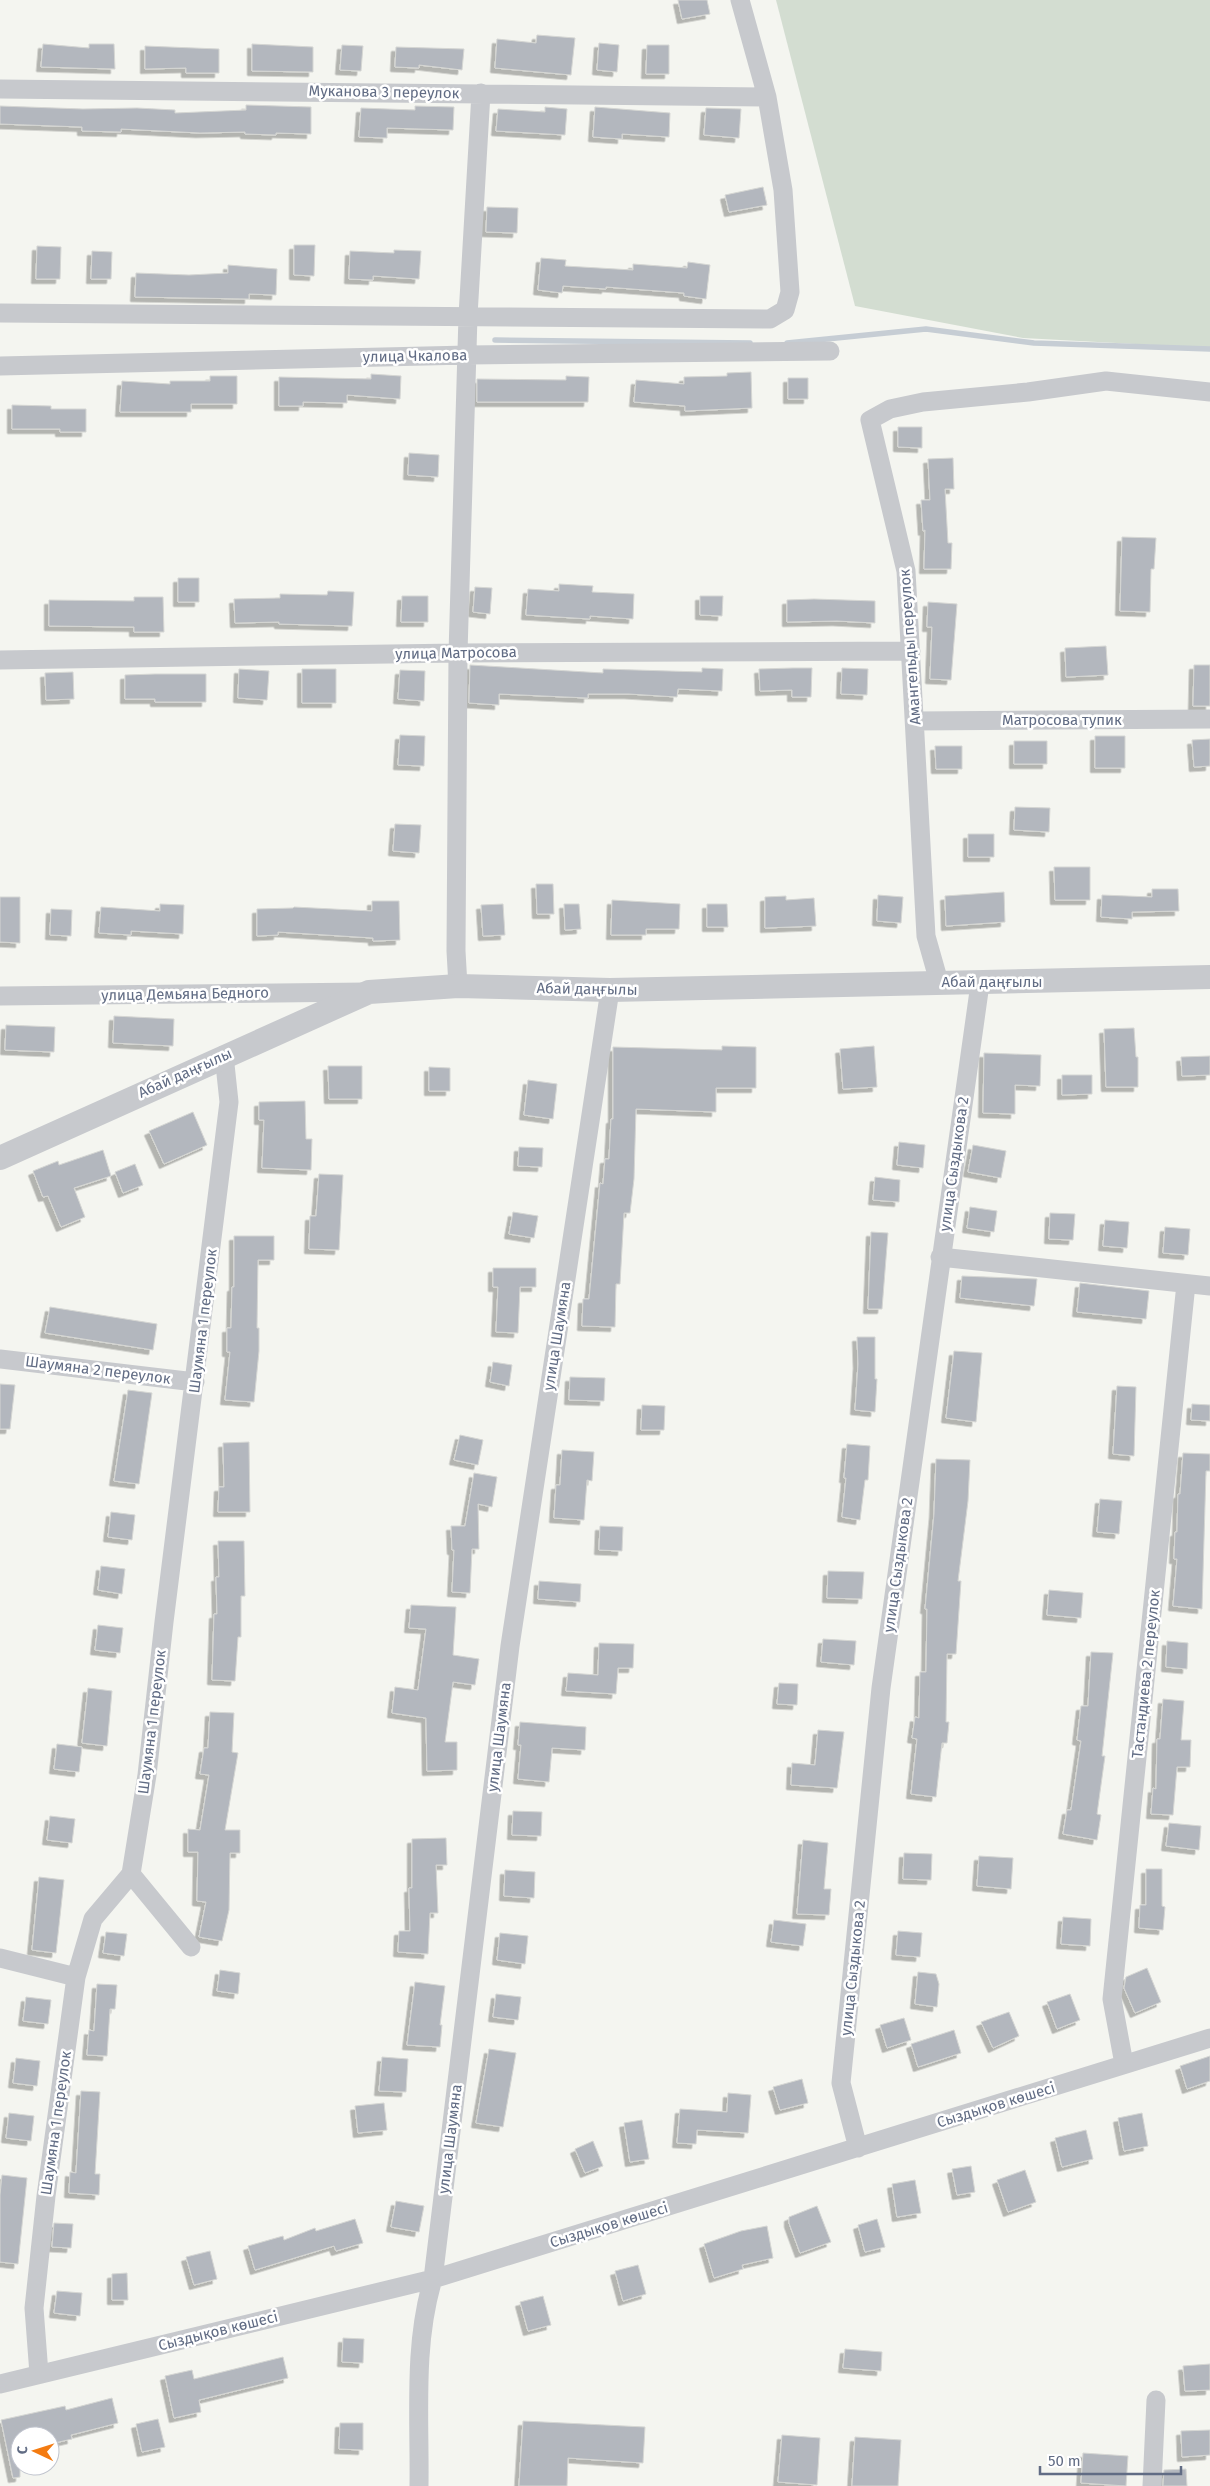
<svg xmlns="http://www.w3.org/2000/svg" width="1210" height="2486" viewBox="0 0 1210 2486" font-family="'Fira Sans',sans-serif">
<defs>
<filter id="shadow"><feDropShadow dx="-4.5" dy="4.5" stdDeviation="0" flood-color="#0004"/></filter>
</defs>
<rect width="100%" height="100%" fill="#f4f5f0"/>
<path fill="#d3ddd1" d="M776,0H1210V348L1023,338L855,306Z"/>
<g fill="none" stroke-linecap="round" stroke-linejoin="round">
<path stroke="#c6cdd4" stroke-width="5.5" d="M495,340L750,343
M787,343L926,329L1034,343L1210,349"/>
</g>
<path fill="#b3b7be" stroke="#d5d6d3" filter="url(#shadow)" d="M678,0H707L710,14L682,19Z
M537,35L575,38L571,75L495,68L497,39L536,43Z
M599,43L619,45L617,72L597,70Z
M43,44L89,48V44H114L115,69L41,67Z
M252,44L313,47V72L252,71Z
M342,45L363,46L361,71L340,70Z
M647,45H669V74H646Z
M145,46L219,49V73H186V68L145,69Z
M396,47L464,49L462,70L419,65V68L395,67Z
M246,105L311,107V134L276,133V135L245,134V132L200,133L121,129V132L82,131V127L0,124V106L83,109L137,108L175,110V113L246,110Z
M415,106L454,107L453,130L387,128V138L359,137L361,108L415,110Z
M545,107L567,109L565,135L496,131L498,109L545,112Z
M595,107L670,113L669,137L622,134V139L593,137Z
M706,108L741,109L739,138L704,135Z
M763,187L767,205L729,212L725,195Z
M487,207L518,208L517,233L486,232Z
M294,245H315L314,276L294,275Z
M37,246L61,247L60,279H36Z
M394,250L421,251L419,279L373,276V280L349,279L350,251L394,253Z
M92,251L112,252L111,279H91Z
M541,258L566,260L565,266L633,270V264L687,268L688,262L710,265L706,299L684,296V293L606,287V289L563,286L562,293L538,290Z
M228,265L277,269L276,295L249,294V299L135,297L136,273L189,275L228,273Z
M751,372L752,408L685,411V406L634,402L636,380L684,384V377L727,376V373Z
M371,374L401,376L400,399L347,395V403L303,402V406H279V377L371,379Z
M210,376H237V404H191V412H120L122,381L170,384V381H210Z
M566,376L589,377L588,402H477V379L566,380Z
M788,378H808V399H788Z
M12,405L51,406V409H86V432H60V429H12Z
M898,427H922V448L898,447Z
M409,453L439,455L438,477L408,475Z
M953,458L954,489H945L948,543H952L951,569H924L925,530L923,531L921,500H930L928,459Z
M1122,537L1156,538L1154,569H1151L1150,612L1120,611Z
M178,578H199V602H178Z
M559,584L593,586L592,592L634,594L633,619L590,616V619L526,615L528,589L559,591Z
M475,587L492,588L490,614L473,612Z
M328,591L354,592L352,626L279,624V622L235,623L234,599L280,598V594L327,595Z
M402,596H428V622H401Z
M700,596H723L722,616L700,615Z
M134,597H163L164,632H134V627L49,626V600L134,601Z
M814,599L875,601V623L837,621L787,622V600Z
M928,602L957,604L951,680L930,679L932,627H927Z
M1106,646L1108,675L1066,677L1065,648Z
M470,665L603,673V669L702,672V668L723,669L722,691L678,689L677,697L629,694H588V698L499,694V705L469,703Z
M1194,665H1210V706H1193Z
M793,668H812L811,697H792V690L760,691L759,669Z
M842,668L868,669L867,695L841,694Z
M239,669L269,671L267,700L238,698Z
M302,669H336V703H302Z
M400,670L425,671L424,701L398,699Z
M73,672L74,699L46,700L45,673Z
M155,674H206V702H155V699H125V675Z
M400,735L425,736L424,766L398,765Z
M1095,736H1125V768H1095Z
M1210,739V766L1194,767L1192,740Z
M1014,741H1047V764H1014Z
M935,746H962V769H936Z
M1015,807L1050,808L1049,832L1014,830Z
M395,824L421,825L419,853L393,851Z
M968,834H994V857H968Z
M1054,867H1090V900H1055Z
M536,884H553L554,914H537Z
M1152,889H1178L1179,911L1132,912V919L1101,917L1102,895L1152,897Z
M1004,892L1005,922L946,926L945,896Z
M878,895L903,897L901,923L877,921Z
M786,896V900L814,898L816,926L765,928V897Z
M0,897H20V943L0,942Z
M612,900L680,904L679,929H646V935H611Z
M372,901H399L400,940L373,941V938L278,932V935L257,936V909L293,908L294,907L372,911Z
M160,904L184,905L183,934L131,931V935L99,933L101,907L160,911Z
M503,904L505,935L483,936L481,905Z
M564,904H579L581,929L565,930Z
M707,904H727L728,927H707Z
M51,909L72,910L71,936L50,935Z
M114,1016L174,1019L173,1046L113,1043Z
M6,1025L55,1027L54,1052L5,1050Z
M1134,1028L1136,1057H1138V1087H1106L1104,1029Z
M722,1046L756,1047V1088H716V1112L636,1109L634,1179L630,1213H624L620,1284H616L615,1327L582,1326L583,1299H589L600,1183L603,1184L605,1159H609L611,1119H613V1047L722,1050Z
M874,1046L877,1087L843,1089L840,1049Z
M984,1053L1041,1055L1040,1086L1015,1085V1114L983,1113Z
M1210,1056V1075L1182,1076L1181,1057Z
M328,1066H362V1099H329Z
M429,1067L450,1068V1091H429Z
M1062,1075H1092V1094L1062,1095Z
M528,1080L557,1084L553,1119L524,1115Z
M305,1101L306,1139H312L311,1170L262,1168L264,1120H259V1102Z
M193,1112L207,1145L164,1164L149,1131Z
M899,1142L925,1145L923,1168L897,1165Z
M973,1145L1006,1151L1001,1178L968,1172Z
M519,1147L543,1148L542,1167L518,1166Z
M103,1150L111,1176L74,1188L85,1217L61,1227L48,1196L43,1197L33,1171L58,1161L59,1165Z
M135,1164L143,1185L123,1193L115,1172Z
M319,1174L343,1175L339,1250L309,1249L310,1216H316Z
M875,1177L900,1180L899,1202L873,1200Z
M970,1207L997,1211L994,1232L967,1228Z
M513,1212L538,1216L534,1238L509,1234Z
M1050,1213L1075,1214L1073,1240L1049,1239Z
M1105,1220L1129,1222L1127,1248L1103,1246Z
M1165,1227L1190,1229L1188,1255L1163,1253Z
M871,1232L888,1233L882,1309H868Z
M234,1236H274V1260H258L257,1328H259V1351L254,1402L225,1400L230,1352H227V1328H231L232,1287H234Z
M493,1268H536V1287H520L518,1333L496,1332L498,1287H493Z
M962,1276L1037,1279L1034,1306L960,1298Z
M1080,1283L1149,1291L1146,1319L1077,1312Z
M50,1307L157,1324L153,1350L45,1333Z
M857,1337H875V1379H877L875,1412L855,1410L858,1364Z
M954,1351L982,1353L976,1422L946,1418Z
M493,1362L512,1365L509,1386L490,1382Z
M570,1377L605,1378L604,1401L569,1400Z
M0,1384L15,1385L10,1429H0Z
M1117,1386L1136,1387L1134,1456L1113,1454Z
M128,1390L152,1393L139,1484L114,1481Z
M1192,1404L1210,1405V1421L1191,1420Z
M642,1405L665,1406L664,1430H641Z
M460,1435L483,1440L478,1465L454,1460Z
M249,1442L250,1512H218L219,1487H224L223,1443Z
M847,1444L870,1446L868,1480H865L860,1520L842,1517L846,1478H844Z
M562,1450L594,1452L592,1481L587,1480L584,1520L554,1518L556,1485H560Z
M1183,1453L1210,1454V1471H1206L1202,1609L1173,1606L1177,1559H1174L1175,1532H1177L1178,1494H1180Z
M936,1459L970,1460L968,1501L958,1581H961L956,1654H947L946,1722H949L947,1743H942L936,1797L911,1794L917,1739L912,1738L915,1717L919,1718L920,1672H926L927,1609H925L934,1514Z
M474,1473L497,1477L492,1507L478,1504L479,1549H472L470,1593L452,1592L454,1550H452L451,1526H465Z
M1100,1499L1122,1501L1119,1534L1097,1532Z
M111,1512L135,1515L132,1540L108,1537Z
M600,1526L623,1527L622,1551L599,1550Z
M218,1541H244L245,1596H241V1637H238L235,1681L212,1680L214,1614H217L216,1577H219Z
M101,1566L125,1569L122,1594L98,1590Z
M828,1571L864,1572L862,1599L827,1598Z
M539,1581L581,1584L580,1602L538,1599Z
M1049,1590L1083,1593L1081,1618L1047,1615Z
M411,1605L456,1607L453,1655L479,1659L475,1685L453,1682L445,1742H457V1770L427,1771L426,1718L392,1713L395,1687L418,1690L426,1629L409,1628Z
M98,1625L123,1628L120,1653L95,1650Z
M823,1639L856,1641L854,1665L821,1662Z
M1167,1641L1188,1643L1187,1669L1166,1667Z
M599,1643L634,1644L633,1668H618L616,1694L566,1691L568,1673L598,1675Z
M1091,1652L1113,1653L1102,1756H1105L1097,1814L1101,1815L1097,1840L1063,1834L1067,1810H1071L1081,1741L1077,1740L1081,1706H1088Z
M779,1683L798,1684L797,1705L777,1704Z
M88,1688L112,1691L107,1746L82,1743Z
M1163,1699L1184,1701L1181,1740H1191L1190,1767H1177L1173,1815L1151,1814L1153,1788L1156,1789L1157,1739H1160Z
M210,1712L234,1713L232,1752L238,1753L225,1830H240V1853H230L229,1910L222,1941L199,1937L206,1902L197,1901L198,1852H188V1829L200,1830L209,1775L200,1774L204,1748H208Z
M520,1722L586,1727L585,1750L552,1748L549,1782L518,1779L521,1745H518Z
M818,1730L844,1732L837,1788L791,1785L792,1763L815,1765Z
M57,1744L82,1747L79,1772L54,1769Z
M513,1811L542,1812L541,1836L512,1835Z
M50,1816L75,1819L72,1843L47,1840Z
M1169,1823L1201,1826L1199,1850L1166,1846Z
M446,1838L447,1865H436L438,1913H430L428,1954L398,1952L399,1931H410L409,1888H412V1839Z
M803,1840L828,1843L824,1889H831L829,1915L797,1914Z
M904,1853L932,1854L931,1880L903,1879Z
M979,1856L1013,1858L1011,1889L977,1886Z
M1146,1869H1162V1906L1165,1907L1163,1930L1139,1928L1140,1905H1146Z
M505,1870L535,1872L534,1898L504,1896Z
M39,1877L64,1880L56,1953L32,1950Z
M1063,1917L1091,1919L1090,1946L1061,1944Z
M774,1920L806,1924L803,1946L771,1942Z
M898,1931L922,1933L920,1957L896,1955Z
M106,1932L127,1934L124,1956L103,1953Z
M500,1933L528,1936L525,1964L497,1960Z
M1147,1968L1161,2002L1135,2013L1124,1988L1126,1977Z
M220,1970L240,1973L238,1994L217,1991Z
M918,1972L936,1974L939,1984L937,2007L915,2004Z
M415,1982L445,1986L440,2025H442L440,2047L407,2045Z
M97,1984L117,1985L115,2009H110L107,2056L87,2055L89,2030L94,2031Z
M496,1994L521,1997L518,2020L493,2017Z
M1070,1994L1080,2020L1057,2029L1047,2002Z
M26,1997L51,2000L48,2024L23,2021Z
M1009,2012L1019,2036L993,2048L981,2022Z
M904,2018L911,2040L887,2048L880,2025Z
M954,2030L961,2053L918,2067L911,2044Z
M489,2049L516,2053L503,2127L476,2123Z
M1210,2056V2081L1187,2089L1180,2066Z
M382,2057L408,2059L406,2092L379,2091Z
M16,2058L40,2061L37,2086L13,2083Z
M802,2079L808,2103L780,2110L773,2087Z
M81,2091L100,2092L95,2174H100L99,2195L69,2193L70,2172L76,2173Z
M728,2093L751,2095L748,2133L697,2130L696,2144L677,2143L680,2109L727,2112Z
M384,2103L387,2130L358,2133L355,2106Z
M9,2113L34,2116L31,2141L6,2138Z
M1142,2113L1148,2146L1124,2151L1118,2118Z
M642,2120L649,2159L630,2162L624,2123Z
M1086,2130L1093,2159L1062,2167L1055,2138Z
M593,2141L603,2166L585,2173L575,2149Z
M971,2166L975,2192L957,2195L952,2169Z
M1025,2170L1036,2202L1008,2212L997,2180Z
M2,2175L27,2178L18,2264L0,2262V2195Z
M915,2180L921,2213L897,2217L892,2184Z
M396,2201L424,2206L419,2232L391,2227Z
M817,2206L831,2242L800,2253L789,2223V2217Z
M355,2219L363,2243L336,2251L334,2246L255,2270L248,2246L283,2236L284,2240L315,2228L316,2231Z
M877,2219L885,2247L865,2252L858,2225Z
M54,2223L73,2224L71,2248L52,2247Z
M767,2226L773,2258L742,2265L743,2269L714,2278L704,2244L741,2231Z
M210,2251L217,2279L194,2285L186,2257Z
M638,2265L646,2294L623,2301L615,2271Z
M127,2273L128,2300H112V2274Z
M57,2291L82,2293L80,2316L54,2313Z
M543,2296L551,2325L528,2331L520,2302Z
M343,2338L364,2339L363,2363L342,2362Z
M845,2349L882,2352L881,2371L843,2368Z
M283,2357L288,2378L199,2400L201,2412L174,2418L165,2376L192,2370L194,2379Z
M1210,2364V2390L1185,2391L1183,2366Z
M112,2398L118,2423L71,2435L72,2439L50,2444V2436H20V2477L13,2478L1,2420L65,2406L66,2410Z
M158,2419L165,2447L142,2452L136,2424Z
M523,2421L645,2427L643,2463L568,2458L567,2486H519Z
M340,2423H363V2450L339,2449Z
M1210,2430V2455L1182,2457L1181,2431Z
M782,2435L820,2438L817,2485L778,2482Z
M855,2437L901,2440L898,2486H852Z
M1083,2453L1128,2456L1126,2486L1081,2483Z
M1186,2469L1187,2486H1163L1164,2470Z"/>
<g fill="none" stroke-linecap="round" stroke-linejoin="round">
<path stroke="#c7c9cd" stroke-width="19" d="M0,89L767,97
M0,313L770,319L785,310L790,292L783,190L767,97L740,0
M0,366L468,355L830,351
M0,660L458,653L911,651
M915,721L1210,719
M939,982L926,936L906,571L870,420L890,409L923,402L1028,392L1106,381L1210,392
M458,986L456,951L458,653L468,316L481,93
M0,996L366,992
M940,1257L1210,1286
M0,1359L195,1382
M131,1874L191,1947
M0,1958L76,1977
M1124,2064L1112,1999L1186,1284
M858,2148L841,2083L881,1688L980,984
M39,2374L34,2308L46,2196L76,1977L93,1919L131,1874L147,1775L164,1622L229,1102L224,1055
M0,2384L433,2279L1210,2038
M419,2486C420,2418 413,2345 433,2279L510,1646L610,990
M1152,2486L1156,2400"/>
<path stroke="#c7c9cd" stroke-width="24" d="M0,1158L369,992L458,986L610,990L1210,977"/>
</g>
<g text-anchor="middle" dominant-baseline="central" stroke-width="5" stroke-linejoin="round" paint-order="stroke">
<g font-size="15" fill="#616c84" stroke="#fff">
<text transform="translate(384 92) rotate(1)">Муканова 3 переулок</text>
<text transform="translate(415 356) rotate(-1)">улица Чкалова</text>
<text transform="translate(910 647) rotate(-94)">Амангельды переулок</text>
<text transform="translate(456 653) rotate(-1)">улица Матросова</text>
<text x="1062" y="720">Матросова тупик</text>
<text x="992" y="982">Абай даңғылы</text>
<text transform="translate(587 989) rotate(1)">Абай даңғылы</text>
<text transform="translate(185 994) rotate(-1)">улица Демьяна Бедного</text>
<text transform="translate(185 1073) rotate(-24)">Абай даңғылы</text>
<text transform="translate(954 1164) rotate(-82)">улица Сыздыкова 2</text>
<text transform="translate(203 1321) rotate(-83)">Шаумяна 1 переулок</text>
<text transform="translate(557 1336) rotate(-81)">улица Шаумяна</text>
<text transform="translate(98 1370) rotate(7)">Шаумяна 2 переулок</text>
<text transform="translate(898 1565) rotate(-82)">улица Сыздыкова 2</text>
<text transform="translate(1146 1674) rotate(-84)">Тастандиева 2 переулок</text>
<text transform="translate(152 1722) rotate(-83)">Шаумяна 1 переулок</text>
<text transform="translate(499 1737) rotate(-83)">улица Шаумяна</text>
<text transform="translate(853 1968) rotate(-84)">улица Сыздыкова 2</text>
<text transform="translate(996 2105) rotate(-17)">Сыздықов көшесі</text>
<text transform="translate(56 2123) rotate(-82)">Шаумяна 1 переулок</text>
<text transform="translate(450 2139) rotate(-83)">улица Шаумяна</text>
<text transform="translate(609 2225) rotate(-17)">Сыздықов көшесі</text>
<text transform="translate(218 2331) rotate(-14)">Сыздықов көшесі</text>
</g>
</g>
<g transform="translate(35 2451) rotate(274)"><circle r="24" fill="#ffffff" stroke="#c0c4ce"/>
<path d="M0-4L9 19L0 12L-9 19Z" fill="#f47b11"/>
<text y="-8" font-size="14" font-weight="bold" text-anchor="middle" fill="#616c84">С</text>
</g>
<path d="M1040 2466v8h141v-8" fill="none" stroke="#616c84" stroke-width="2.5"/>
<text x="1048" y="2466" font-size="15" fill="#616c84" stroke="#ffffff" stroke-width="4" paint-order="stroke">50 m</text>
</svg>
